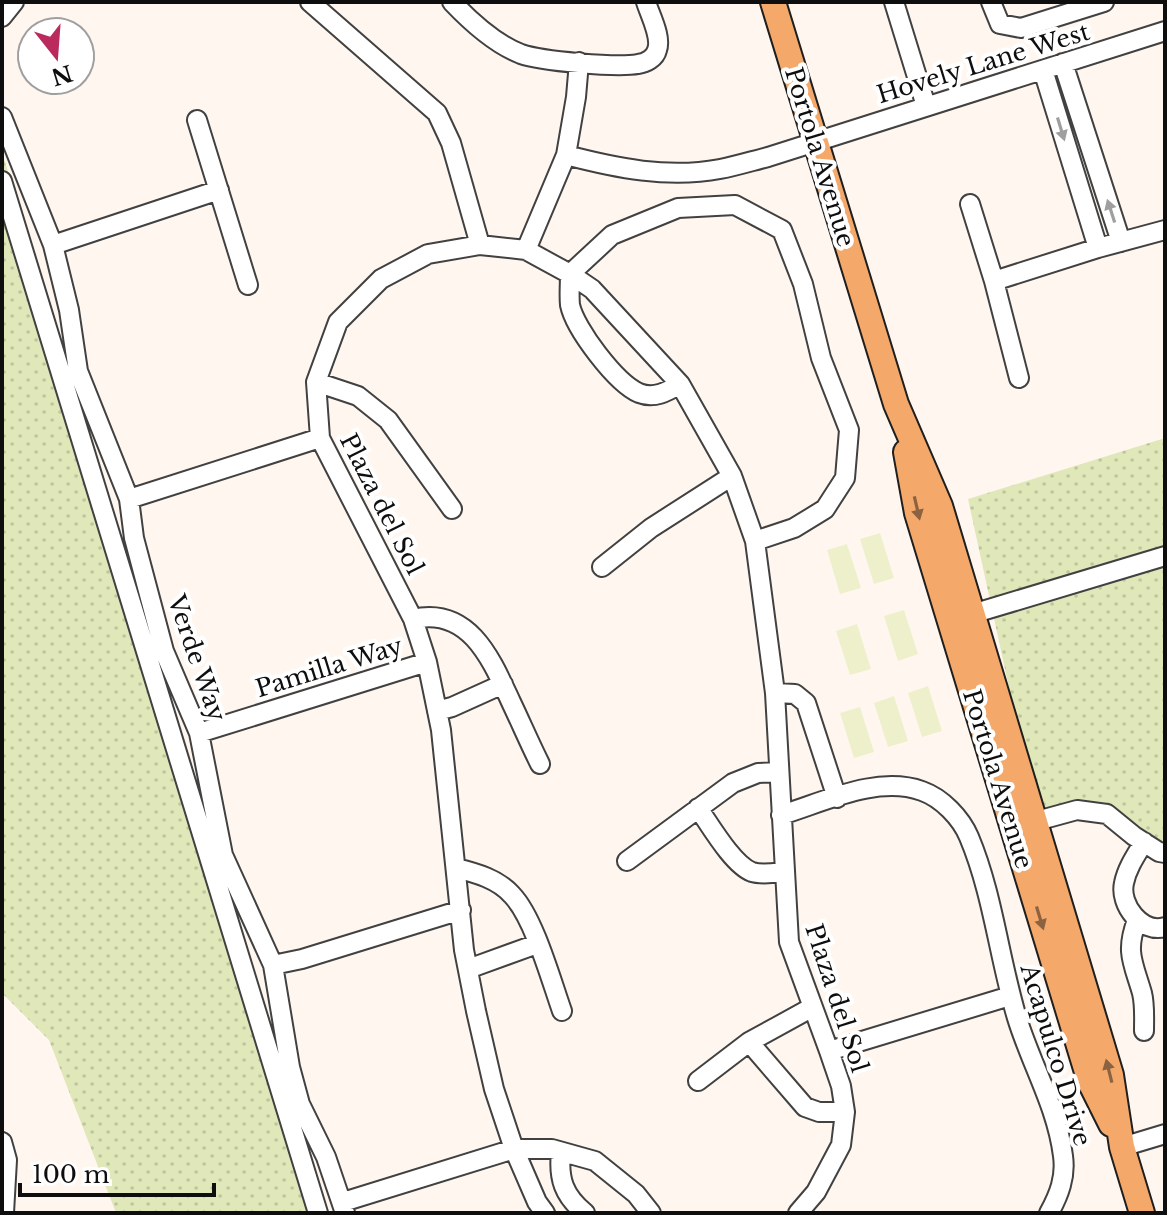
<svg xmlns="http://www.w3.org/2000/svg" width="1167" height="1215" viewBox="0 0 1167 1215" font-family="'Libre Baskerville',serif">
<defs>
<pattern id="green-dots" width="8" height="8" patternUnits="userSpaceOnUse" patternTransform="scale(2)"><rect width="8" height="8" fill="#e0e8ba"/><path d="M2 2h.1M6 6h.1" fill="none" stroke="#bfc69f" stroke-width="1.8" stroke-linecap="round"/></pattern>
</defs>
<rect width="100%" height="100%" fill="#fff7ef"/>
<path fill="url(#green-dots)" d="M2,152L324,1213H116L49,1040L2,993Z
M1165,438V852L1107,815L1038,821L968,499Z"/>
<path fill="#eef0cb" d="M880,533L894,578L874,584L860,539Z
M847,544L861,588L840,594L827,550Z
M904,610L918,654L898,661L884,616Z
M857,624L871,669L850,675L836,631Z
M928,686L942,731L922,737L908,693Z
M894,696L908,741L888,747L874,703Z
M860,707L874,752L854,758L840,713Z"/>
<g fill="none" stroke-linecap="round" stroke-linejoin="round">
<defs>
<path id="minor" d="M310,2L437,113L451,143L480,245
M452,2C471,22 495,44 521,54C541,61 617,68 638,64C646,63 655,58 657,50C662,37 650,15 646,2
M894,2L926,106
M991,2L1000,24L1021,28L1104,2
M2,17L14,2
M1063,63L1121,242
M1043,70L1098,248
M2,117L53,245L69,310L78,371L129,499L134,538L164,651L199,733L223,855L273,965L290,1067L300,1104L326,1157L345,1213
M197,120L248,285
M566,155C616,168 668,179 720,169C736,166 752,161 768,157L1165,31
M2,181L318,1213
M970,204L994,281L1019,378
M53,245L219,190
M526,250L566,155L576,97L579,62
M994,281L1098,248L1165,230
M316,382L358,396L388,420L452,509
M680,384C667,392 654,399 639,393C616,383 575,329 570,305C569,296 570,284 570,274L612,235L678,208L735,205L782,230L803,284L821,358L849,430L845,478L825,509L794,528L755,541
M129,499L320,438
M602,567L651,528L732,476
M972,614L1165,556
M413,619C470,606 492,661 511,702C521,723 530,744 540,764
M775,693L795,694L806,703L837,798
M437,711L452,707L503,684
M199,733L427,662
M698,808C710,825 733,865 752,872C761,875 774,873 784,872
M781,815C824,802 877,775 922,791C942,798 961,818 969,837C993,894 999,958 1017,1018C1031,1064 1057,1107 1063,1156C1066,1177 1059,1195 1049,1213
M1033,822L1077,810L1107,814L1134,836L1159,852L1165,853
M1144,842C1136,855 1127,868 1124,883C1119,905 1142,934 1165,927
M627,861L733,783L758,773L779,772
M456,868C476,873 498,879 512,895C534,918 551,980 562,1011
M1137,920C1125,952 1133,962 1142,993C1145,1005 1144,1018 1144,1031
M273,965L302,959L461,910
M468,969L537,944
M811,1008L749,1042L805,1107L819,1112H845
M829,1051L1010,996
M698,1081L749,1042
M2,1142L7,1160L4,1213
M1122,1147L1165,1134
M561,1152C558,1179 564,1196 585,1213
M343,1202L514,1149H552L595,1161L636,1194L651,1213
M545,1213L537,1202L514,1149L494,1089L476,1011L464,950L441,730L427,662L413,619L320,438L316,382L338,322L381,279L428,254L480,245L526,250L570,274L592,289L680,384L732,476L755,541L775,693L789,942L829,1051L841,1086L845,1112L841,1145L816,1192L798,1213"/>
<path id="major" d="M773,2L896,404L940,506L1111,1075L1122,1147L1142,1213
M906,452L917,513L1090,1082L1111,1124"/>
</defs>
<use href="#minor" stroke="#414141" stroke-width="22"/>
<use href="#major" stroke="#1f1f1f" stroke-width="28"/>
<use href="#minor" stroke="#fff" stroke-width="18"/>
<use href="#major" stroke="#f4a86a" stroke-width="24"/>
</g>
<defs><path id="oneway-solid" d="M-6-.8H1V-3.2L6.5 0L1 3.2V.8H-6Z" transform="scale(2)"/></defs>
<g fill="#9f9f9f">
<use href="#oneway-solid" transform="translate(1061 129) rotate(73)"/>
<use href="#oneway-solid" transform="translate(1111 211) rotate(-108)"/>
</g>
<g fill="#8c6341">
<use href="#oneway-solid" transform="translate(917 508) rotate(77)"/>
<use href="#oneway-solid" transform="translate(1040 918) rotate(73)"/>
<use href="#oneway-solid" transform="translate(1109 1071) rotate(-104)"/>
</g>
<g text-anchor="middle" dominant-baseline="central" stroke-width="8" stroke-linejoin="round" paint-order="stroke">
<g font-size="24" fill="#0e0e0e" stroke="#fff">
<text transform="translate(983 63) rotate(-17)">Hovely Lane West</text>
<text transform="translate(820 157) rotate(73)">Portola Avenue</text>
<text transform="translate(382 504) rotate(63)">Plaza del Sol</text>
<text transform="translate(197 658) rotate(71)">Verde Way</text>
<text transform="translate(329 667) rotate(-17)">Pamilla Way</text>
<text transform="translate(998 779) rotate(73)">Portola Avenue</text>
<text transform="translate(837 998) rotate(72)">Plaza del Sol</text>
<text transform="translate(1056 1055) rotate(73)">Acapulco Drive</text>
</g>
</g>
<rect width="1167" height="1215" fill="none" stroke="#0e0e0e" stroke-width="8"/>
<g transform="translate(56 56) rotate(163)"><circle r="38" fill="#ffffff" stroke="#9f9f9f" stroke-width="2"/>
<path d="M0-6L14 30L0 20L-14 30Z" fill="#ba2a5d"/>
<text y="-12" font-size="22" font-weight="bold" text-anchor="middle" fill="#0e0e0e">N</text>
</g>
<path d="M20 1183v12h194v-12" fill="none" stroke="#0e0e0e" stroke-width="4"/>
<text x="32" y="1183" font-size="24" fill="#0e0e0e" stroke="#ffffff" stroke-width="6" paint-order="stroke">100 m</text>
</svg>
